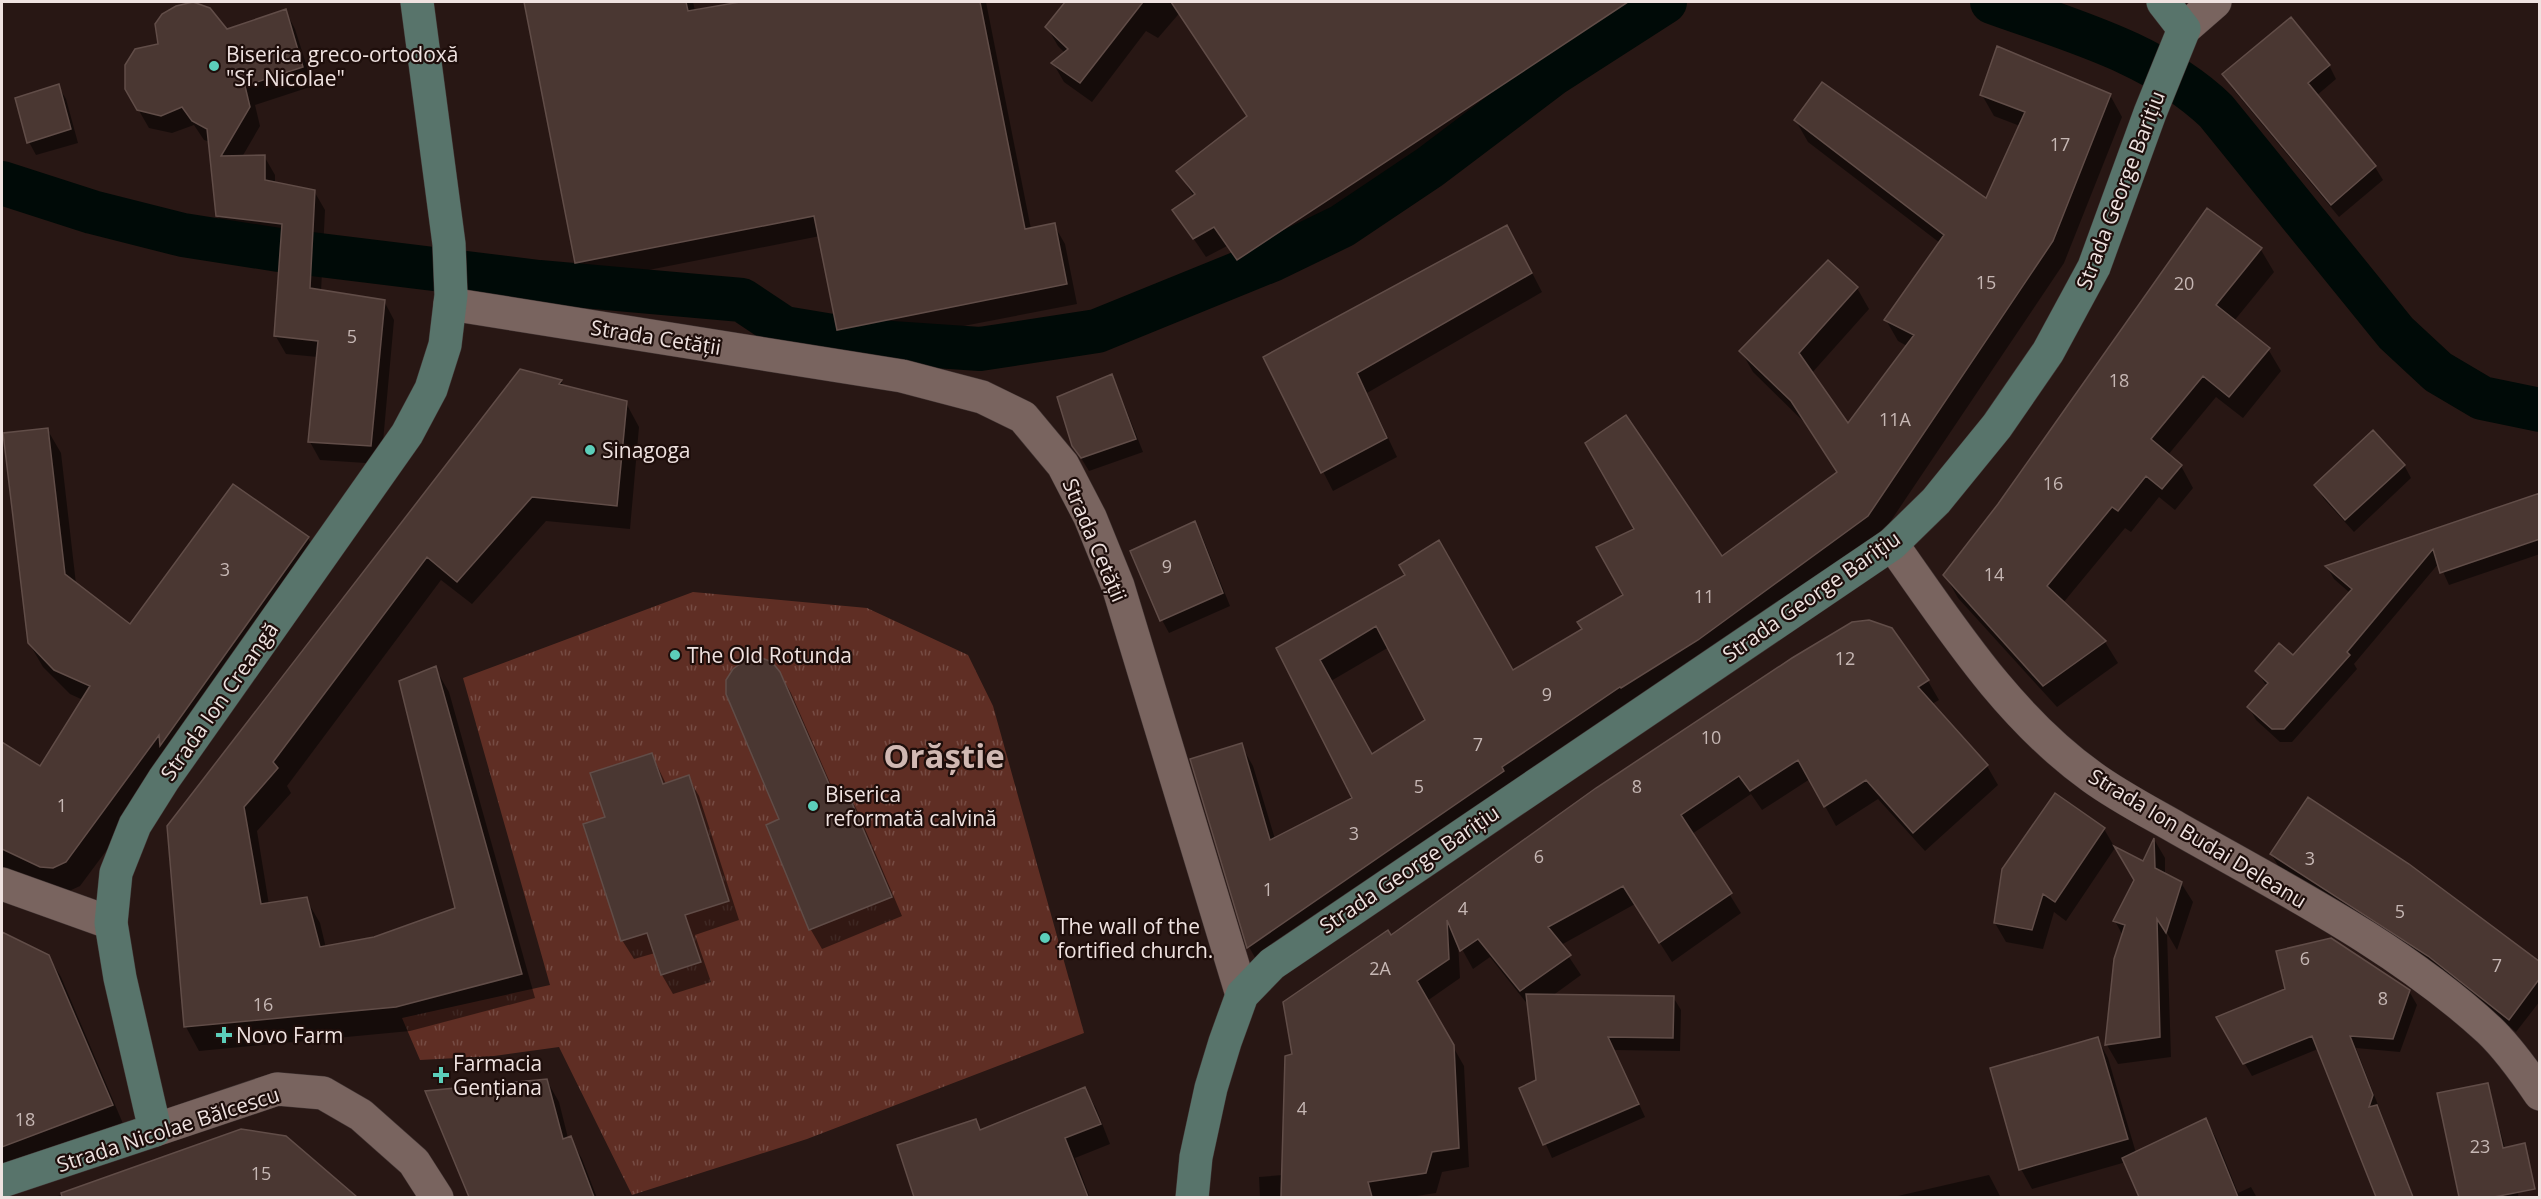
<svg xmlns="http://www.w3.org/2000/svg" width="2541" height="1199" viewBox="0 0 2541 1199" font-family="'Open Sans',sans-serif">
<defs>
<pattern id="grass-tufts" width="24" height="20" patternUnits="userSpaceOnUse" patternTransform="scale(1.5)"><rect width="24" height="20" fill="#5f2e24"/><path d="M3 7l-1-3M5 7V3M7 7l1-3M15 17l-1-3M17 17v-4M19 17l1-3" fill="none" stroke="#764c44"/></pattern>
</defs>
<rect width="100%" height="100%" fill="#281714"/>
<path fill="url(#grass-tufts)" d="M693,592L867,608L968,655L993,706L1084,1033L807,1139L632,1195L559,1047L494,1056L420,1060L402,1018L550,985L463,678Z"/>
<path fill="#0007" fill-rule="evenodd" d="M525,2H693L695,11L749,2H986L1031,229L1054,225L1065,244L1077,304L849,348L838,329L820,236L588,282L577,262Z
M1067,2H1189L1158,38L1146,31L1092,102L1064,82L1053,63L1065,53L1058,46L1047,27Z
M1241,2H1668L1249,278L1227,246L1206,257L1174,210L1194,197L1178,171L1248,118L1203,47Z
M1983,2H1993L1991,6Z
M285,10L295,29L313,86L255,105L260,126L242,157L264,156L275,175V183L314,191L325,210L321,292L384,301L394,320L381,464L320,460L310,442L318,357L286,354L275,335L283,240L228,234L217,215L210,142L204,140L194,125L172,133L149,128L138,109L226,31Z
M2329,65L2336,79L2316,96L2375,167L2383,180L2339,217L2232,88L2224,75Z
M58,86L66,99L78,143L36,155L29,142Z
M1982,95H2110L2122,117L2064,263L1880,537L1261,968L1249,947L1192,760L1241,745L1253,766L1275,839L1354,799L1278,649L1407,576L1512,672L1721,558L1838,473L1805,423L1753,372L1741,351L1857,288L1869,309L1811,374L1848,426L1907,346L1898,341L1886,320L1940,243L1808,142L1796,121L1987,200L2020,126L1994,116ZM1389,647L1427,721L1372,755L1331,681Z
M2208,210L2261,250L2274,272L2234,321L2268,349L2281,371L2243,418L2216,397L2168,455L2181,466L2193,488L2175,510L2159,497L2131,532L2125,528L2063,603L2105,642L2118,663L2057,707L1958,598L1945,575L2000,505Z
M1518,246L1542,292L1367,393L1397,457L1333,491L1265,358Z
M1111,376L1118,389L1143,452L1089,471L1073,445Z
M561,381L564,386L626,403L639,427L630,529L546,521L472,604L441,580L287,786L291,793L257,831L269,905L306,899L320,923L326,948L375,939L456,909L435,668L449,692L535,998L410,1031L199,1051L186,1027L169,827Z
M47,429L61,453L76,584L130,626L308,538L321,562L80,886L67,892L54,891L2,867V744L41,768L83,700L70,694L43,667L29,643Z
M2404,465L2411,478L2354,532L2324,499L2316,486Z
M2540,494V554L2449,585L2439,563L2354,664L2357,669L2292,742H2280L2256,720L2249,707L2267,687L2257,671L2293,657L2350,593L2334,579L2327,567Z
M1195,523L1202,536L1230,606L1169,633L1162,620Z
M779,672L791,693L835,794L846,790L857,810L902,916L822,949L811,930L768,826L780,820Z
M1928,681L1939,700L1932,704L1987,766L1998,785L1925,851L1878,799L1836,826L1810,779L1762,810L1751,794L1692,834L1741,913L1672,962L1635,904L1561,945L1581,975L1552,996L1673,997L1681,1010L1680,1051L1614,1050L1645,1117L1552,1158L1521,1089L1538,1081L1529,1006L1490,957L1473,969L1458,942L1460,978L1427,1001L1464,1066L1469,1167L1442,1172L1436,1193L1404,1198H1260L1259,1177L1283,1175L1294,1055L1390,937Z
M652,755L666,784L688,777L699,796L739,920L695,935L711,982L673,994L662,975L655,953L634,959L622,940L607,818Z
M2104,829L2115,848L2066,921L2054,912L2043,949L2006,942L1995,923Z
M2155,841L2165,858V874L2181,883L2193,902L2177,950L2167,933L2171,1057L2118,1064L2107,1045L2115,959L2123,936L2115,921Z
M2271,854L2540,964V1001L2516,1032L2437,969L2279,867Z
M2,934L48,956L61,977L124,1126L2,1172Z
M2286,990L2409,991L2417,1005L2400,1052L2356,1048L2414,1198H2377L2318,1049L2252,1076L2218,1018Z
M2097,1038L2108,1058L2136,1153L2206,1120L2216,1138L2238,1193L2251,1187L2257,1198H2140L2126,1162L2032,1189L2021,1169Z
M547,1081L559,1102L568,1138H570L582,1159L597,1198H470L427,1092Z
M1085,1089L1096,1108L1110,1144L1075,1158L1090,1198H916L899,1146L975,1121L981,1131Z
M2487,1099L2495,1112L2519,1198H2461L2444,1119Z
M241,1131L342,1187L348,1198H52Z
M1989,1175L2001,1198H1889Z"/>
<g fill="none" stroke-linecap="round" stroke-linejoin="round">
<path stroke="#000a07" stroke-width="44" d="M1992,2C2069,30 2156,53 2216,111L2396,333L2438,372L2482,398L2540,410
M2,183L92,212L183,235L279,250L539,282L742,300L784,328L862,341L980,349L1097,331L1274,259L1342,226L1430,167L1553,74L1665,2"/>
</g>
<path fill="#4a3732" stroke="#614d48" stroke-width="1.5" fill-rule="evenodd" d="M193,2L210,8L227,29L286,9L303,67L245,86L250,107L221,156L265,155V180L315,190L310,288L385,300L371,446L308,442L318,341L274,336L282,224L216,216L207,129L192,121L182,107L161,116L137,110L125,89V65L135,49L158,44L155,24L162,14L176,6Z
M524,2H686L688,11L740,2H980L1025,229L1055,223L1067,284L837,330L814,216L575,263Z
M1065,2H1143L1080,83L1051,63L1068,49L1045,27Z
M1171,2H1628L1237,260L1214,227L1193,239L1172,210L1195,194L1176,171L1247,116Z
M2291,17L2330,65L2308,83L2376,166L2331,205L2222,74Z
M1997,46L2111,94L2053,241L1868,516L1698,640L1621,688L1620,687L1502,767L1504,771L1247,948L1190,759L1242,743L1270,840L1352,798L1276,648L1405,575L1399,565L1439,540L1513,670L1582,629L1577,622L1623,595L1596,547L1634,529L1585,443L1626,415L1722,556L1837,472L1791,401L1739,351L1828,260L1858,287L1799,353L1848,423L1914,335L1884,320L1944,235L1794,120L1822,82L1986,198L2025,112L1980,95ZM1376,626L1425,720L1372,754L1320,660Z
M59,84L71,129L27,143L15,98Z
M2207,208L2262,248L2216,305L2270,348L2229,397L2203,376L2151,439L2182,465L2162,489L2146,476L2118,511L2112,507L2047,586L2106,641L2043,686L1943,575L1998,504Z
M1507,225L1532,273L1357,373L1387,438L1321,473L1263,357Z
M520,369L562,380L559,384L627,401L617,506L532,497L457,582L427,557L273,762L278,768L244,807L261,904L307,897L320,947L374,937L455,908L399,681L436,666L522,974L396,1007L184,1027L167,826Z
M1112,374L1136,439L1081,458L1072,446L1057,397Z
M48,428L65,574L130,624L233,484L309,537L160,746L159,735L66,862L53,868L40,867L2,849V742L40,766L90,686L54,670L28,643L3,433Z
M2373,430L2405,465L2345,520L2314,485Z
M2540,493V539L2440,573L2433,549L2347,652L2350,655L2284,729H2272L2247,707L2268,683L2255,671L2279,643L2293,655L2352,589L2325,566Z
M1195,521L1223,593L1160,621L1130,551Z
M1869,620L1892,628L1929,680L1918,687L1988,765L1913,833L1866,780L1824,807L1798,760L1750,791L1739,776L1681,815L1732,893L1659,943L1623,886L1548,927L1571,955L1520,991L1478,939L1460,951L1447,920L1449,959L1417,981L1454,1045L1459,1148L1432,1152L1426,1173L1368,1182L1372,1197H1281L1285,1056L1292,1054L1283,1002L1388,930L1391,935L1596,788L1792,658L1852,622Z
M759,657L772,662L780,672L833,793L846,789L892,897L809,930L766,825L779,819L726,694V680L733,669L744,661Z
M652,753L663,784L689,775L729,901L685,915L701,962L661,975L647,933L621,941L583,824L605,817L590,773Z
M2055,793L2105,828L2055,902L2043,894L2032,930L1994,923L2002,869Z
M2308,797L2409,864L2540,962V978L2509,1020L2428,956L2270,854Z
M2154,838L2155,868L2182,882L2166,933L2157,919L2160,1037L2105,1045L2114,959L2125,925L2113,921L2134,880L2114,846L2143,861Z
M2,932L49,955L113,1105L2,1147Z
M2331,938L2410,990L2393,1039L2350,1036L2373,1095L2369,1107L2377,1105L2413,1197H2376L2312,1036L2243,1064L2216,1017L2285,989L2276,951Z
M1526,994L1674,996L1673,1038L1608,1037L1639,1104L1543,1145L1519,1088L1536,1080Z
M2098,1037L2128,1139L2019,1170L1990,1068Z
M547,1079L563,1139L571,1136L594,1197H469L425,1091Z
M2488,1083L2503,1148L2525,1143L2535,1189L2494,1197H2459L2437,1093Z
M1085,1087L1101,1124L1065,1138L1088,1197H914L897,1145L976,1119L980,1130Z
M2206,1118L2238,1197H2139L2122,1158Z
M241,1129L286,1136L357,1197H62L61,1193Z"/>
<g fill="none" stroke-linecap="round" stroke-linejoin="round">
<defs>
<path id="street" d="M2184,29L2215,2
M450,304L902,376L982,397L1023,417L1063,465L1090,517L1118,586L1242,995
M1892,544C1951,627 2007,716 2092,777C2118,796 2149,812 2177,828C2284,889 2398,946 2489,1030C2508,1048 2525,1072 2540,1094
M2,884L111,923
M155,1130L277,1089L323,1093L361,1115L414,1162L437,1198"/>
<path id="secondary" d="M2,1181L155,1130L120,978L111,923L116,873L135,825L164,779L407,434L431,389L445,345L451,295L449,244L417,2
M1192,1198L1196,1157L1211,1088L1225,1042L1242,995L1272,964L1892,544L1936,501L1997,426L2048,352L2094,267L2150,113L2184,29L2163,2"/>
</defs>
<use href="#street" stroke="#413433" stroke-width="34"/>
<use href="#secondary" stroke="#413433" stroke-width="34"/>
<use href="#street" stroke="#79645f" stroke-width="33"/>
<use href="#secondary" stroke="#58746b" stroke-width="33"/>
</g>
<g fill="#5cceba" stroke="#1e0e0b" stroke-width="2">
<circle cx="214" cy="66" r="6"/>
<circle cx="590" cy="450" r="6"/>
<circle cx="675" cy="655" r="6"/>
<circle cx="813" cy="806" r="6"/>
<circle cx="1045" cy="938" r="6"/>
<path d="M221 1026h6v6h6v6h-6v6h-6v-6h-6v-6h6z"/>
<path d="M438 1066h6v6h6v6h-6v6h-6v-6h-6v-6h6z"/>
</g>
<g text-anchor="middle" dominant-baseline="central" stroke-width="4.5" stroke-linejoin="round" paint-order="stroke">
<g font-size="18" fill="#c6b7b4">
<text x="2060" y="144">17</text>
<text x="1986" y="282">15</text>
<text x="2184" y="283">20</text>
<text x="352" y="336">5</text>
<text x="2119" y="380">18</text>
<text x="1895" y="419">11A</text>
<text x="2053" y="483">16</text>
<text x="1167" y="566">9</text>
<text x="225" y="569">3</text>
<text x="1994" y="574">14</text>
<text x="1704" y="596">11</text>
<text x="1845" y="658">12</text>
<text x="1547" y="694">9</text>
<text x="1711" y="737">10</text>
<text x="1478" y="744">7</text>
<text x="1419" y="786">5</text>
<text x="1637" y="786">8</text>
<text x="62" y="805">1</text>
<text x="1354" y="833">3</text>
<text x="1539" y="856">6</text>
<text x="2310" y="858">3</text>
<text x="1268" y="889">1</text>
<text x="1463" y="908">4</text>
<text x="2400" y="911">5</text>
<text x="2305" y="958">6</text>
<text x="2497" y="965">7</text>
<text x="1380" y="968">2A</text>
<text x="2383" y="998">8</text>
<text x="263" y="1004">16</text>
<text x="1302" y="1108">4</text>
<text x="25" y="1119">18</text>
<text x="2480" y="1146">23</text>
<text x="261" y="1173">15</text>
</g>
<g font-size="21" fill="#efe2e0" stroke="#1e0e0b" text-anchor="start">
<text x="226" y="54">Biserica greco-ortodoxă<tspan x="226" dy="24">"Sf. Nicolae"</tspan></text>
<text x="602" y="450">Sinagoga</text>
<text x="687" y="655">The Old Rotunda</text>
<text x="825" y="794">Biserica<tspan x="825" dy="24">reformată calvină</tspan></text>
<text x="1057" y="926">The wall of the<tspan x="1057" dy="24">fortified church.</tspan></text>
<text x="236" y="1035">Novo Farm</text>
<text x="453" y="1063">Farmacia<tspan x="453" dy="24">Gențiana</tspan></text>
</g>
<g font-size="21" fill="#efe2e0" stroke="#1e0e0b">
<text transform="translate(2120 190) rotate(-69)">Strada George Barițiu</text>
<text transform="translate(656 337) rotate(9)">Strada Cetății</text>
<text transform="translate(1095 540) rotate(67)">Strada Cetății</text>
<text transform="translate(1811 596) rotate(-35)">Strada George Barițiu</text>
<text transform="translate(219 701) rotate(-55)">Strada Ion Creangă</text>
<text transform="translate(2198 838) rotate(31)">Strada Ion Budai Deleanu</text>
<text transform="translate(1409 869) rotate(-34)">Strada George Barițiu</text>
<text transform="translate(168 1129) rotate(-18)">Strada Nicolae Bălcescu</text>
</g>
<g font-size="33" font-weight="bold" fill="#d0b8b2" stroke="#1e0e0b">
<text x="944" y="755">Orăștie</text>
</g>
</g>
<rect width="2541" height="1199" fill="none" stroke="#efe2e0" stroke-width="6"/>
</svg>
